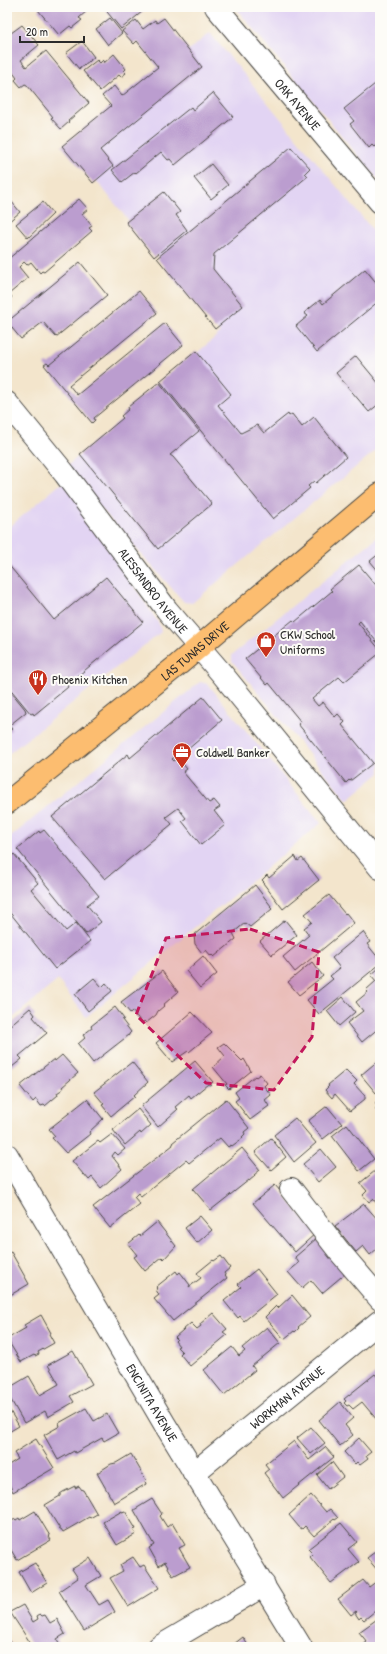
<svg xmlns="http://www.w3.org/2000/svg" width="387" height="1654" viewBox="0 0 387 1654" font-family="'Patrick Hand',sans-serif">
<rect width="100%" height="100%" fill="#fdfcf7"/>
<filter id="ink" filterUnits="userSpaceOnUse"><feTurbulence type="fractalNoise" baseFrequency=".025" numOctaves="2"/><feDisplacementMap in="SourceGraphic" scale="8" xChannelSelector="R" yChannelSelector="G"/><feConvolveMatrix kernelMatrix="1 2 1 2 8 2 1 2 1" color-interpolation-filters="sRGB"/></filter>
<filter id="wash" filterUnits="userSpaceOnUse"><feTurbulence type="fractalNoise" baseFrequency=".012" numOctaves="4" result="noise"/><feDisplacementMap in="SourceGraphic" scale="16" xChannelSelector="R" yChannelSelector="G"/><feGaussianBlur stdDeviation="0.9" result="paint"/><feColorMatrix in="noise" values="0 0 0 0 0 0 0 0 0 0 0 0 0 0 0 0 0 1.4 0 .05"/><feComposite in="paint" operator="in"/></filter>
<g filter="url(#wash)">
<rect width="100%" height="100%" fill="#f3e5cc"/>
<path fill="#e2d4f3" d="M235,7H380V182Z
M210,33L380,239V447L192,603L184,602L65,468L220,333L69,147Z
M65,480L159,624L161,632L7,755V529Z
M380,535V773L347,800L232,661V655Z
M200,682L208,684L321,823L86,1017L58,980L7,1023V840Z"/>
<g id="blocks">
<path fill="#bb9dcf" d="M41,7H85L88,10L79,18L82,20L72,28L70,26L59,35L38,10Z
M103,7H148L121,29Z
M308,7H319L312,13Z
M110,18L122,33L108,45L96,29Z
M164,18L202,67L100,150L113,166L93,183L62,146L111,106L102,96L114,86L122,96L158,67L137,41L134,44L122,31L136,20L143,29L155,20L157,23Z
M22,25L39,45L21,60L26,67L46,51L89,103L68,121L69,122L61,129L51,118L53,117L27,85L25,84L21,87L15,80L17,78L7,65V36Z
M82,41L94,57L79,69L66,53Z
M114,54L126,69L124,71L126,73L121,77L119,75L100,91L83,71L97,60L100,63L103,60L104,63Z
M380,80V148L379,149L376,145L374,147L372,145L369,148L350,124L354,121L344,109Z
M213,93L233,117L175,165L170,159L168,160L161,152L136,173L135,172L122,182L112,170L191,107L193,110Z
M291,147L310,168L305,173L308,176L214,254L213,269L243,306L215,329L157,258Z
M211,164L228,185L211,199L194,178Z
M164,192L180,212L176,215L187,230L154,257L126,222Z
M7,196L20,212L7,223Z
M79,199L88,209L82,214L92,226L89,228L92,231L44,272L42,271L40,273L31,262L27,265L24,262L19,267L28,278L9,294L12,297L7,301V260Z
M43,202L53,214L28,238L16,224Z
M80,262L107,295L56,337L43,322L21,339L7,322Z
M365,269L380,287V300L317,352L296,326L308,316L304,313L320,300L323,304Z
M139,291L157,313L69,385L77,395L165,323L183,345L94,418L95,420L92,423L44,365L47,363L49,365Z
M196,351L231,394L218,405L241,433L257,425L264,433L288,414L289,416L292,414L302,427L314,417L346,457L316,483L314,481L308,486L310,488L273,519L160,381Z
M356,356L380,385V403L369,412L336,373Z
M159,382L199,431L170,455L173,457L212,504L158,549L80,454L123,418L121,416L129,409L128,407Z
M380,553V573L370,561Z
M7,563L54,620L106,577L143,622L67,685L68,687L34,715L33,713L31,714L7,685Z
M359,565L380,590V646L360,621L358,623L380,650V653L344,682L339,677L312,699L318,706L323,702L335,717L338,714L345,722L342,725L373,763L350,781L349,780L346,783L298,724L301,722L269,683L267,685L245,659L293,620L295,622L332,591L330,589Z
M7,687L25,709L26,712L11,724L9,722L7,723L12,729L7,733Z
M203,697L222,720L187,750L185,748L172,759L174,761L178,758L187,769L183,772L209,803L214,800L220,807L214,811L225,825L201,845L182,821L186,818L178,808L166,817L172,824L105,879L52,817L128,754L130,758Z
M44,830L99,896L87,905L101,922L86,934L17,849L39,831L40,833Z
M14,854L38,883L31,889L66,931L76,923L90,941L55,969L7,909V860Z
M295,856L298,861L302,858L319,880L283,909L263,883L264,882L262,880L267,875L269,878Z
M255,885L271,906L270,907L272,909L250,927L245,923L233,933L236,939L214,957L212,955L211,956L206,950L202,953L195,944L194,935Z
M329,895L345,914L346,913L354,923L295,972L283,957L309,935L304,928L312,922L305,914Z
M285,920L297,935L272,955L260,941Z
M363,932L370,942L367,944L380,960V964L319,1014L307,1000L333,979L330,976L340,968L332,958Z
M203,956L217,974L200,988L186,971Z
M312,962L323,976L299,995L288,982Z
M379,968L380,1027L362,1042L347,1023L363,1011L356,1002L368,992L366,990L376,981L371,975Z
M162,971L178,992L163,1005L164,1006L158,1011L156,1015L146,1023L144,1021L142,1023L132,1011L130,1013L121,1002Z
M94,978L102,987L106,983L112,991L88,1011L75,994Z
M343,997L355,1012L339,1026L327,1011Z
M115,1007L124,1019L122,1020L131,1032L129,1034V1035L93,1063L78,1044L85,1038L83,1035L92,1028L91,1026Z
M30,1008L35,1015L33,1017L47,1033L19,1056L22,1059L12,1067L7,1061V1028Z
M192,1012L212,1033L189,1052L188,1051L172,1062L156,1043Z
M224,1043L242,1061L244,1059L251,1071L229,1089L225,1085L227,1084L213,1067L225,1056L218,1047Z
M62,1055L78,1073L62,1087L63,1089L57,1093L58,1095L45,1106L44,1105L41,1106L36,1099L33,1102L20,1086L54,1059L55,1061Z
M380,1059V1090L376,1093L361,1075Z
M195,1061L213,1082L210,1085L208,1084L191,1098L189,1095L175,1107L178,1109L158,1127L141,1106Z
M132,1062L148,1082L134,1095L135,1096L111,1116L102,1105L104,1104L94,1092Z
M346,1070L357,1081L354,1084L365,1096V1099L350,1111L335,1094L332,1098L325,1090L329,1086L328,1085Z
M260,1074L267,1083L264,1086L271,1095L265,1100L269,1106L250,1120L235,1101L239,1098L235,1092L255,1076L256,1077Z
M380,1098V1115L375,1109L378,1107L375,1103Z
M87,1099L103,1119L89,1132L90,1134L66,1153L52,1138L55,1136L49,1129Z
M226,1099L249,1128L244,1132L245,1134L242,1137L243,1138L232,1146L231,1145L228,1147L220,1138L189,1163L186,1160L141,1197L138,1193L134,1197L140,1204L110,1228L93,1207L173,1145L172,1143Z
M327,1106L342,1124L323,1139L308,1121Z
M138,1109L151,1125L141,1134L140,1132L125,1145L113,1130Z
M295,1118L316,1143L294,1162L274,1135Z
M347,1124L374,1159L359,1171L332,1136Z
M112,1134L125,1149L118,1155L115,1152L112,1156L122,1169L101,1188L92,1177L89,1180L84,1174V1175L72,1161L98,1141L100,1143Z
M271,1138L286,1157L271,1170L255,1152Z
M242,1148L260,1170L254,1175L255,1176L249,1181V1180L211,1210L193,1189Z
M321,1149L336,1167L318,1182L303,1164Z
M380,1167V1203L378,1205L373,1199L369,1202L363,1195L367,1191L360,1183Z
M275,1185L316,1233L295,1252L253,1203Z
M364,1204L379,1221L380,1220V1246L370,1255L363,1246L356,1252L335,1226Z
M200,1216L212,1230L197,1243L185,1228Z
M157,1222L176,1246L164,1259L162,1257L145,1271L134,1257L137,1255L128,1244L139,1235L140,1236Z
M317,1238L347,1272L322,1293L311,1280L302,1288L288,1272L299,1263L295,1257Z
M11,1252L29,1284L7,1297V1254Z
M221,1256L230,1268L224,1273L227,1278L173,1321L154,1299L159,1295L156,1290L158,1289L156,1287L176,1271L178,1274L180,1272L190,1285L189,1287L201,1278L197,1273L213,1260L214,1261Z
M257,1269L277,1294L244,1321L240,1316L238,1318L224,1301L241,1287L238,1284Z
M292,1295L310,1317L298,1327L299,1328L295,1332L294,1331L284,1339L265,1317L276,1306L278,1308Z
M213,1313L227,1329L223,1332L227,1335L190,1366L180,1354L182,1352L177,1347L179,1346L175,1341L177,1339L175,1337L191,1323L197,1329L201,1326L200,1324Z
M41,1315L51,1333L49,1334L54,1343L38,1352L39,1354L35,1356L34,1355L21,1362L7,1339L26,1328L24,1325Z
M267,1327L280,1343L252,1366L255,1370L224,1395L204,1370L232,1347L239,1356L245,1351L242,1348Z
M73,1351L92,1384L70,1396L74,1402L48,1417L45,1411L24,1423L7,1393V1389L29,1376L40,1395L59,1384L48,1365Z
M375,1374L380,1380V1418L377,1420L362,1402L353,1409L349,1405L347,1406L344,1403L346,1401L344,1399Z
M340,1402L353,1418L345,1425L353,1435L340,1446L319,1420Z
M7,1406L19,1426L7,1433Z
M86,1408L94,1421L107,1414L118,1433L104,1441L102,1438L75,1453L74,1451L58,1460L44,1435L60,1426L59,1423Z
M311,1427L325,1443L311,1454L297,1438Z
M359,1438L371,1452L366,1456L368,1459L360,1465L357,1462L355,1464L344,1452Z
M36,1439L54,1468L13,1492L7,1480V1466L18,1459L14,1453Z
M294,1441L309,1460L325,1447L334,1457L283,1498L264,1473L269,1469L265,1464Z
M131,1454L146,1480L145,1481L146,1484L114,1503L97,1473L111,1464L116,1463Z
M332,1462L343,1477L328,1489L317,1475Z
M75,1486V1488L79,1486L82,1490H83L97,1514L90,1518L89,1517L63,1532L61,1529H60L45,1505L60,1496V1494L63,1492Z
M311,1495L326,1512L330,1509L338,1518L335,1520L334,1519L314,1536L305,1526L302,1529L299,1527L289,1515Z
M152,1499L162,1514L160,1516L167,1527L172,1523L185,1545L179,1548L190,1567L173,1576L165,1562L159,1566L149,1548L154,1545L134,1510Z
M35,1511L50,1536L49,1537L51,1540L17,1560L7,1543V1524L15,1519L16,1520L19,1518L20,1520Z
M122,1511V1512L125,1511L136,1529L133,1530L136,1534L117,1545L103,1522Z
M341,1523L357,1542L348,1549L359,1562L331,1583L310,1557L313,1554L308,1549Z
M380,1548V1571L379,1572L367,1558Z
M133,1557L140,1567L144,1565L159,1588L128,1607L110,1578L123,1571L120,1565Z
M90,1558L101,1576L86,1585L99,1605L108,1600L115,1612L84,1631L59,1591L78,1578L72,1569Z
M35,1563L47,1583L31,1593L19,1572Z
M363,1580L369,1587L377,1581L378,1582L380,1581V1607L364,1620L361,1617L359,1619L355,1613L357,1612L356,1611L351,1615L338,1599Z
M23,1605L33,1622L38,1619L37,1616L40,1614L42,1616L45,1615L50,1623L57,1619L65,1634L57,1639L60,1645L57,1647H33L10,1612Z
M380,1617V1647H364L363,1645L367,1642L359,1632Z
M243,1637L249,1647H228L234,1644Z
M7,1638L13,1647H7Z"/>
</g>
</g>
<g filter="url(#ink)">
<use href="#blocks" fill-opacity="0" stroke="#494743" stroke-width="1"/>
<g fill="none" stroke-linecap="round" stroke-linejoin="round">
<defs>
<g id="minor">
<path id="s1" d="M216,7L380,202"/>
<path id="s2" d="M7,403L65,474L167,610L223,675L380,868"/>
<path id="s3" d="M7,1155L164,1423L301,1647"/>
<path d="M291,1189L339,1251L380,1299"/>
<path id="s4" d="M194,1473L380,1321"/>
<path d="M159,1647L264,1585"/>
</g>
<g id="major">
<path id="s5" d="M7,803L179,664L380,494"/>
</g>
</defs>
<use href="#minor" stroke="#494743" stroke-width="24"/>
<use href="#major" stroke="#494743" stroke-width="24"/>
<use href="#minor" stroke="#fff" stroke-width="22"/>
<use href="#major" stroke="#fcbd6f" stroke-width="22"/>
</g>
</g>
<path fill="#c2185b" fill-opacity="0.2" stroke="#c2185b" stroke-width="3" stroke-dasharray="8 5" stroke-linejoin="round" d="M250,929L319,952L312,1037L274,1090L206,1083L136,1015L166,938Z"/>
<defs>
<symbol id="shop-pin" viewBox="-11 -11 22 30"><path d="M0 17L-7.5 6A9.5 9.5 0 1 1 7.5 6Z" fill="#c8321e" stroke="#fdfcf7"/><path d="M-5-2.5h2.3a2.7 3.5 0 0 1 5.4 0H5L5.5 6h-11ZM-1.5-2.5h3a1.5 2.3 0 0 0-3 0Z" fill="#fff"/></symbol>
<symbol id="restaurant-pin" viewBox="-11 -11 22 30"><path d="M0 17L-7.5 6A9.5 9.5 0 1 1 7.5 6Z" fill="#c8321e" stroke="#fdfcf7"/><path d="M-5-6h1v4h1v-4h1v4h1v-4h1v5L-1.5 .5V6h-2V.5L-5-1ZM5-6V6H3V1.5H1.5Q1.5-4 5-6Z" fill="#fff"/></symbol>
<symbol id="office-pin" viewBox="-11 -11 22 30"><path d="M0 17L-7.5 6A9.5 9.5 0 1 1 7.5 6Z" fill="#c8321e" stroke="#fdfcf7"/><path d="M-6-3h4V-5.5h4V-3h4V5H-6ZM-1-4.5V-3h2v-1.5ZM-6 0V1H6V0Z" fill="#fff"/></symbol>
</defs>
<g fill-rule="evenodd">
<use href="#shop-pin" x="255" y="630" width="22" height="30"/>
<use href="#restaurant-pin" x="27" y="668" width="22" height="30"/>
<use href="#office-pin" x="171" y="741" width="22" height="30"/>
</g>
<g text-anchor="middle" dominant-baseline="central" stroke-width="4" stroke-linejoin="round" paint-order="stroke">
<g font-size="13" fill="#2b2b2b" stroke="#fdfcf7">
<text stroke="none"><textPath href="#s1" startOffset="127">OAK AVENUE</textPath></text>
<text stroke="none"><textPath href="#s2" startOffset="238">ALESSANDRO AVENUE</textPath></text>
<text stroke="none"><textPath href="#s5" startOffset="242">LAS TUNAS DRIVE</textPath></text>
<text stroke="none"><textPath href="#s4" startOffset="120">WORKMAN AVENUE</textPath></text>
<text stroke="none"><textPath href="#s3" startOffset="287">ENCINITA AVENUE</textPath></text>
</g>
<g font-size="13" fill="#2b2b2b" stroke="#fdfcf7" text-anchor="start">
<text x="280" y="634">CKW School<tspan x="280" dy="15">Uniforms</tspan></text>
<text x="52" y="679">Phoenix Kitchen</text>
<text x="196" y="752">Coldwell Banker</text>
</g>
</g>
<rect width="387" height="1654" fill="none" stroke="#fdfcf7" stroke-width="24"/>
<path d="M20 36v6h64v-6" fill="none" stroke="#2b2b2b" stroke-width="2"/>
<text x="26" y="36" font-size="12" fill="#2b2b2b" stroke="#fdfcf7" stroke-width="3" paint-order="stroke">20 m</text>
</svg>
